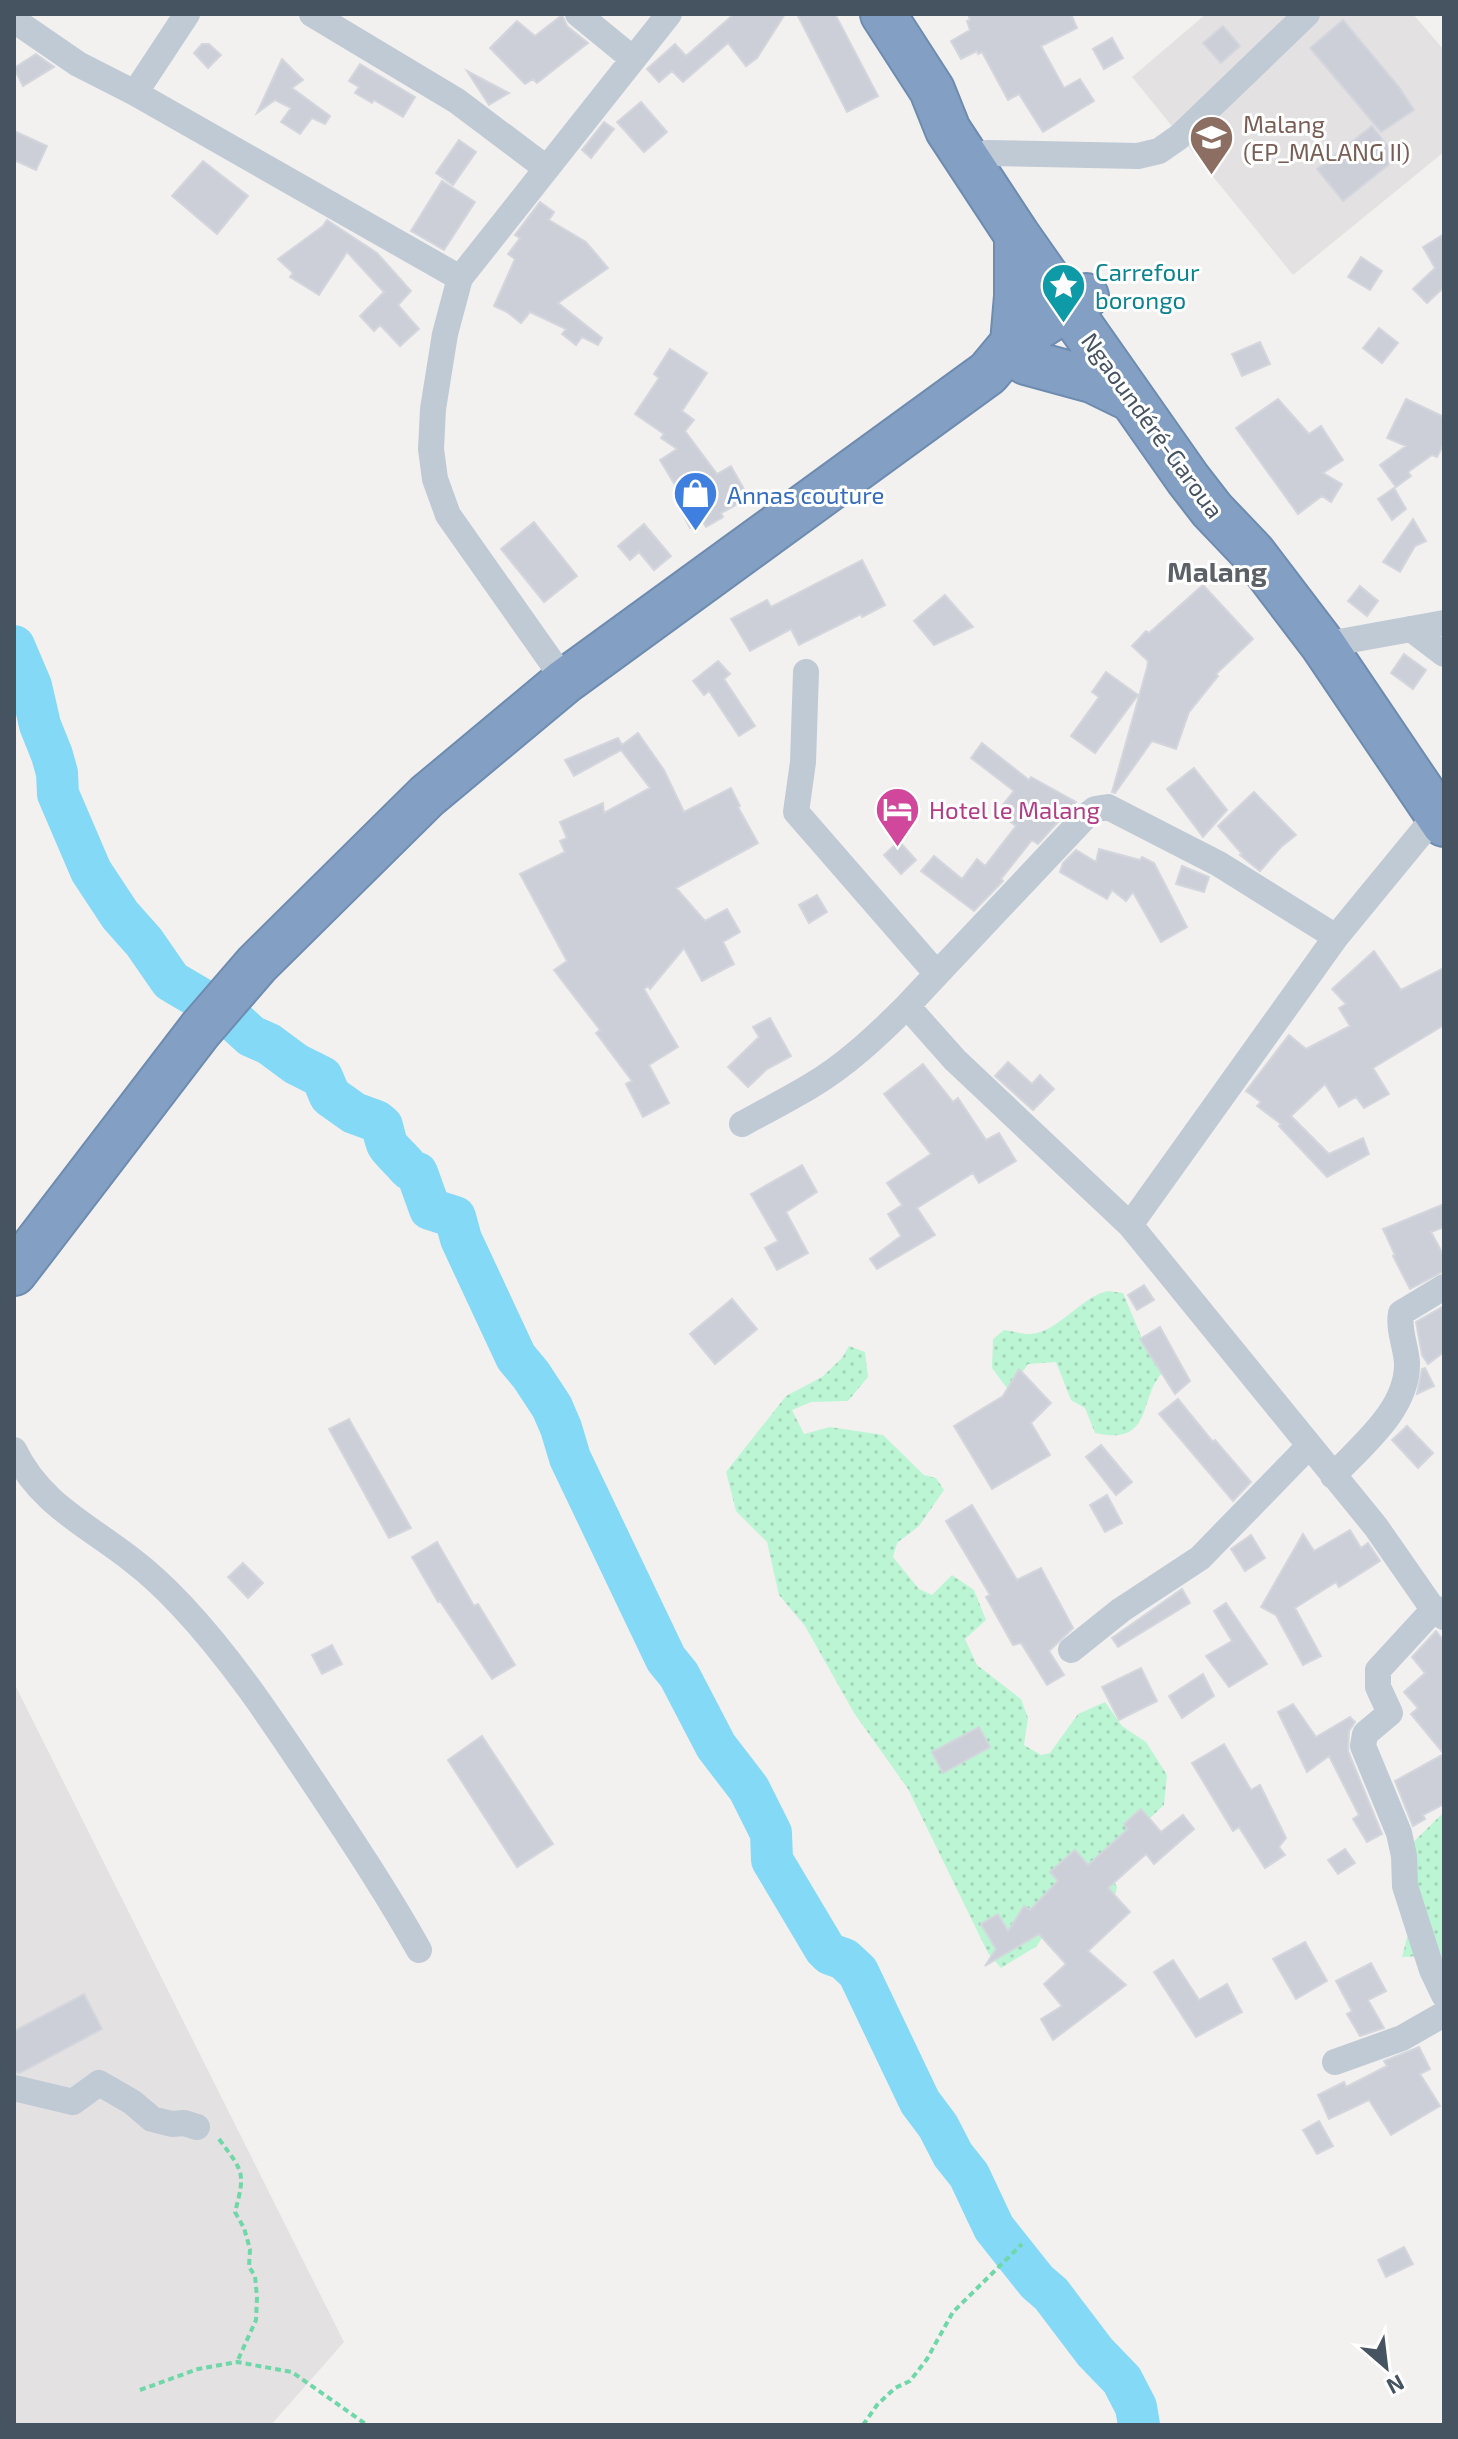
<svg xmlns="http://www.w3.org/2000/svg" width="1458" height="2439" viewBox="0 0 1458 2439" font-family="'Exo 2',sans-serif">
<defs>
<pattern id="grass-dots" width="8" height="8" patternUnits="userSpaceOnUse" patternTransform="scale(2)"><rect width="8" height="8" fill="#bbf5d4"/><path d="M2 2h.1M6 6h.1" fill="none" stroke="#a2d4b9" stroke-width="1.8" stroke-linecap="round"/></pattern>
</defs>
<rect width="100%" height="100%" fill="#f3f1f0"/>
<path fill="#e4e1e2" d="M1206,14H1413L1444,50V152L1293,275L1132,77Z
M14,1683L344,2342L271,2425H14Z"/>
<path fill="url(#grass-dots)" d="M1108,1291L1123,1293L1146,1348L1165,1370C1137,1395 1156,1447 1095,1433L1085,1408L1071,1400L1056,1362L1028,1364L1012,1387H1006L992,1368L993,1339L1004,1330C1012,1331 1022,1334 1030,1334C1058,1333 1080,1297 1108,1291Z
M849,1346L865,1352L868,1377L848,1401L811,1402L792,1410L804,1434L830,1427L883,1435L924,1475L936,1478L944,1490L919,1526L897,1543L893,1557L919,1589L932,1595L952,1575L974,1590L986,1620L965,1639L977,1665L1021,1699L1028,1718L1024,1745L1041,1755L1050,1753L1078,1714L1105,1702L1122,1726L1146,1742L1167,1775L1164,1805L1103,1862L1117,1887L1113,1906L1044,1934L1037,1946L1001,1968L988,1953L908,1789L854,1713L805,1626L779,1595L767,1542L736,1511L726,1472L786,1396L822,1377L842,1358Z
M1444,1812V1986L1421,1956L1402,1957L1412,1918L1394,1861Z"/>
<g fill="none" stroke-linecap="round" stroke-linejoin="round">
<path stroke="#83d9f6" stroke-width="42" d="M14,646L31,686L40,725L52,755L57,773L58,794L91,871L120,915L144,942L171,981L227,1014L251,1036L269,1044L296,1064L322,1077L330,1096L354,1113L376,1121L382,1126C388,1149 385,1143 401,1160C408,1167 408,1170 417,1173L430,1209L455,1217L461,1239L516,1357L531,1375L552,1407L561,1428L570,1458L666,1659L679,1675L716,1746L749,1789L771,1833L772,1860L825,1949L830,1954L844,1959L858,1972L920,2102L938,2126L953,2155L969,2175L994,2228L1037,2282L1051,2294L1095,2352L1122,2380L1136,2407L1139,2425"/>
</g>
<path fill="#cccfd7" stroke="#d4d6dd" stroke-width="2" d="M734,14H785L757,58L746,66L728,43L683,82L672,71L659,82L647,69L675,44L686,56Z
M797,14H835L878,96L847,112Z
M968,14H1071L1077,28L1041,46L1064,88L1080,79L1094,101L1043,132L1019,94L1008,100L982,52L978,54L977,51L961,59L951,41L970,30L967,21L970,20Z
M562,15L567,26L588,43L537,83L533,79L525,84L490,48L517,21L535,36Z
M1343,20L1399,87L1414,110L1381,132L1310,48Z
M1223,26L1240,46L1221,63L1203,43Z
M1112,38L1123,58L1104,69L1093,49Z
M202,44H209L221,55L208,68L194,53Z
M36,54L54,67L23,86L14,68Z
M282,59L303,80L292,88L330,116L325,124L312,118L300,134L281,122L291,108L275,100L257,113Z
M360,64L415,97L403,117L374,100L372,103L355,93L359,87L349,81Z
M467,71L509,93L489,105Z
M641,102L667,132L644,152L617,122Z
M604,122L614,129L591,158L582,150Z
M1372,126L1397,158L1343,201L1317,169Z
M14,131L47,146L36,170L14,160Z
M459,140L476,152L453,185L436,173Z
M203,161L248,196L217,234L172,196Z
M442,181L475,202L444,250L411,231Z
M540,202L554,212L549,220L586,242L608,268L558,303L602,338L598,345L582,337L576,345L562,334L566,329L530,312L521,323L507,312L494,306L515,259L508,254L520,238L515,235Z
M327,220L377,253L411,291L398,305L419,329L400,346L380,325L374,331L360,316L384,292L347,252L319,295L290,277L293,273L278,259L323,226Z
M1444,234V287L1427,303L1413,289L1435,268L1423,247Z
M1361,257L1382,271L1370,290L1348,277Z
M1379,328L1398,343L1382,363L1363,348Z
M1260,342L1270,364L1242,376L1232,354Z
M670,349L707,373L682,411L694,420L685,431L717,474L731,466L749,498L721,513L723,517L706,527L703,522L690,528L675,499L681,495L660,460L677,449L661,438L664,434L635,414L659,378L654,374Z
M1278,399L1309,434L1321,426L1343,460L1323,473L1342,484L1331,502L1322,496L1298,514L1236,428Z
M1406,399L1444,417V443L1437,457L1432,455L1408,472L1411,476L1396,487L1380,465L1406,446L1387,438Z
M1394,488L1406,509L1392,520L1378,499Z
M1413,519L1426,541L1415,546L1400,572L1383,562Z
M534,522L577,576L544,602L501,549Z
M644,524L671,556L654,570L639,552L630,560L618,546Z
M862,560L885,605L862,617L861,614L799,645L791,629L750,651L731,619L767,600L771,607Z
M1203,585L1253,639L1216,674L1218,676L1189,712L1176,749L1152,741L1115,793L1112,792L1147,668L1148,661L1132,646L1146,631L1149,633Z
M1360,586L1378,601L1367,616L1348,601Z
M945,595L973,627L934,645L914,621Z
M1404,654L1426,670L1413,689L1391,673Z
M718,661L730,674L724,679L755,726L739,736L709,691L704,695L693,681Z
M1106,672L1138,695L1095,753L1071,736L1099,697L1092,692Z
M638,733L664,770L684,812L731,788L740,806L738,807L758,843L676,888L705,921L727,909L740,932L723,942L734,964L702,981L684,948L650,989L648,986L644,989L678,1047L649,1065L669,1103L643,1117L626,1084L632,1081L596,1033L600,1030L554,970L567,961L520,874L565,852L560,841L567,838L560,822L603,803L604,813L650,788L621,750L574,776L565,760L618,738L622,745Z
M982,743L1029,780L1031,777L1076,802L1038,844L1032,840L1001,879L1003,881L974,911L921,871L934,856L962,879L977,859L985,866L1016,826L997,812L1014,791L971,758Z
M1194,768L1227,810L1203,837L1167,789Z
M1254,792L1296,835L1281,847L1260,871L1240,855L1242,854L1218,826Z
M899,841L916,860L901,874L884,855Z
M1099,849L1140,860L1142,857L1154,863L1187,927L1161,942L1133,892L1126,901L1112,890L1107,899L1060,872L1063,863L1076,850L1096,862Z
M1182,866L1209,877L1204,892L1176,884Z
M817,895L827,912L809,923L799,905Z
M1374,951L1401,990L1444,968V1025L1373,1068L1389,1094L1364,1108L1356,1097L1339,1107L1325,1084L1291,1116L1329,1154L1363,1138L1369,1154L1327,1177L1279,1126L1281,1124L1257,1106L1261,1102L1246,1091L1289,1035L1306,1049L1350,1026L1339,1008L1346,1004L1332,989Z
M770,1018L791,1056L767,1069L748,1087L728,1067L759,1037L753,1027Z
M1008,1062L1032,1084L1040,1075L1054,1089L1033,1110L995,1076Z
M923,1064L953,1102L958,1098L986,1140L999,1133L1016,1161L979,1183L973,1173L917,1208L935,1235L877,1269L870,1259L901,1236L888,1214L902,1205L887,1183L931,1154L884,1094Z
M802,1165L817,1192L786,1212L808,1253L777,1270L765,1248L778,1241L751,1194Z
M1444,1204V1227L1431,1232L1444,1256V1271L1410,1289L1393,1256L1395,1255L1383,1229Z
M1144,1285L1154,1300L1137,1310L1128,1295Z
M732,1299L757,1329L715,1364L690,1334Z
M1444,1306V1352L1428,1364L1422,1355L1416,1322Z
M1160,1327L1190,1381L1175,1394L1140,1339Z
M1425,1368L1434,1386L1417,1394L1422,1369Z
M1019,1369L1051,1403L1031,1423L1050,1455L992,1489L954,1426L1003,1396Z
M1178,1399L1213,1442L1215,1440L1251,1482L1233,1501L1159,1414Z
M349,1419L411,1528L389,1538L329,1429Z
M1407,1426L1433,1453L1418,1468L1392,1440Z
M1101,1445L1132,1482L1116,1495L1086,1457Z
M1107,1495L1122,1523L1105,1532L1090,1505Z
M972,1505L1017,1580L1041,1568L1073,1628L1049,1651L1064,1675L1047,1685L1021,1643L1013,1645L986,1597L990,1595L946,1521Z
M1350,1530L1361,1548L1368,1543L1380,1561L1339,1587L1336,1582L1295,1608L1321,1656L1303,1665L1276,1615L1261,1607L1303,1534L1314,1551Z
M1251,1535L1265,1558L1245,1571L1231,1549Z
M437,1542L474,1606L478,1604L515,1665L492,1679L440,1601L438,1602L412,1557Z
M243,1563L263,1583L248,1598L228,1577Z
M1182,1589L1190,1603L1118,1647L1112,1638Z
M1226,1603L1267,1664L1229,1687L1206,1656L1232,1641L1214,1611Z
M1436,1631L1444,1641V1804L1423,1815L1425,1819L1413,1826L1395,1781L1444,1754L1411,1714L1418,1708L1404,1692L1425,1673L1412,1657Z
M332,1645L342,1664L322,1674L312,1655Z
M1141,1668L1157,1701L1119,1720L1102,1687Z
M1203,1674L1214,1696L1182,1718L1169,1696Z
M1293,1704L1316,1737L1350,1717L1355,1722L1349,1731L1348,1751L1382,1834L1367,1842L1353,1819L1359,1815L1329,1756L1307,1772L1278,1712Z
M979,1727L990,1747L943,1773L932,1752Z
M482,1736L553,1844L517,1867L448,1760Z
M1224,1744L1251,1790L1260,1785L1286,1838L1279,1847L1285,1855L1265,1868L1239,1827L1233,1831L1192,1763Z
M1141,1809L1161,1832L1183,1815L1194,1829L1154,1864L1146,1854L1108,1888L1130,1912L1088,1951L1126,1985L1053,2040L1041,2019L1062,2006L1044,1984L1066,1964L1039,1934L985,1966L996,1949L981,1924L998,1914L1008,1931L1024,1906L1030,1910L1058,1881L1050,1872L1075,1850L1088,1865L1128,1829L1124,1824Z
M1345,1849L1355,1863L1338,1874L1328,1860Z
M1305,1942L1327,1981L1296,1999L1273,1959Z
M1173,1960L1199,2000L1227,1984L1242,2012L1196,2037L1154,1972Z
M1371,1963L1386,1991L1368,2000L1384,2028L1360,2036L1347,2014L1352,2011L1336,1981Z
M84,1994L102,2029L20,2073L14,2072V2031Z
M1419,2047L1430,2069L1420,2074L1440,2106L1391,2135L1369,2100L1329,2119L1318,2095L1344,2082L1346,2087L1387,2066L1384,2061Z
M1319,2121L1333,2146L1317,2154L1303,2130Z
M1404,2247L1413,2264L1386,2277L1378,2260Z"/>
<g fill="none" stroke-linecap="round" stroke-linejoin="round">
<defs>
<path id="highway" d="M883,14L932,90L948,130L1017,235L1188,479L1212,510L1253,553L1323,645L1444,824
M1013,343L1017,296V235
M1026,362L1092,380L1131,399
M14,1273L200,1030L257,964L427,796L565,681L988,373L1013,343L1086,296"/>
</defs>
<use href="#highway" stroke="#6e8bb0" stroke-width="48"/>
<path stroke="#6fd7a8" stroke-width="4" stroke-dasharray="6 4" stroke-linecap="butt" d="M219,2139C243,2172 246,2171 235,2212L244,2228L250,2249L249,2267L255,2276L257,2297L256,2320L237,2362
M140,2390L198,2369L237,2362L292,2372L367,2425
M863,2425L877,2405L895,2388L910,2381L927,2359L953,2312L1022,2244"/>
<path stroke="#c0cad4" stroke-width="26" d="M312,14L457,101L546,168
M578,14L633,59
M14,20L78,64L135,93L460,278
M135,93L187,14
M987,153L1138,156L1159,151L1179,137L1307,14
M1411,629L1444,654
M1323,645L1444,623
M806,672L803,762L796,812L937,974L907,1006L955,1060L1130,1225L1376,1527L1433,1609L1444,1617
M565,681L448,515L435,479L431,449L433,409L445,334L460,278L669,14
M937,974L1086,816L1095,809L1108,807L1219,864L1336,937
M742,1124C764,1112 787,1100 809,1087C845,1066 877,1036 907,1006
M1130,1225L1336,937L1437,814
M14,1450C40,1504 86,1524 132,1560C149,1573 166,1589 181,1605C231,1658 272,1720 312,1780C349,1836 386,1891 419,1950
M1333,1476C1362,1445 1408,1409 1407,1363C1406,1346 1398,1330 1401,1313L1444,1287
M1435,1608L1378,1670V1687L1390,1713L1365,1734L1363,1746L1399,1833L1404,1856L1405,1886L1432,1970L1444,1995
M1071,1650L1121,1610L1200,1558L1309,1446
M1335,2062L1402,2038L1444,2014
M14,2088L73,2102L99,2083L132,2102L152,2119L172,2124L184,2123L197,2127"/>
<use href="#highway" stroke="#83a0c4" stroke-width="44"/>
</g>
<defs>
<symbol id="school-pin" viewBox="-11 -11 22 30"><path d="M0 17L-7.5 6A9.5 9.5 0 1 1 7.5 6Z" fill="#8d6e63" stroke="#fff"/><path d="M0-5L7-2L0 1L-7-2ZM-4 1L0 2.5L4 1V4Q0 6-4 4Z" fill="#fff"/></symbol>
<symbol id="sight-pin" viewBox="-11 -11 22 30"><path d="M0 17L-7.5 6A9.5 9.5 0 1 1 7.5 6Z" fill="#0f9aa8" stroke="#fff"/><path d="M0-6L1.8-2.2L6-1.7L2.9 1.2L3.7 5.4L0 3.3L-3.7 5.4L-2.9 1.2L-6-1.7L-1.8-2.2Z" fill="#fff"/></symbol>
<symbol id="shop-pin" viewBox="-11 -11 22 30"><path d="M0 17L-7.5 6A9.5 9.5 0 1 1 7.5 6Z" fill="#3f7fe0" stroke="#fff"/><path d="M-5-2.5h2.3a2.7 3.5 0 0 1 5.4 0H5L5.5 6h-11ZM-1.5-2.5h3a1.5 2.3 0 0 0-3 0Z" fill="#fff"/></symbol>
<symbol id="hotel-pin" viewBox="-11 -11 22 30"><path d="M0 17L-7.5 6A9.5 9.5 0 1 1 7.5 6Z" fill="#d1479c" stroke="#fff"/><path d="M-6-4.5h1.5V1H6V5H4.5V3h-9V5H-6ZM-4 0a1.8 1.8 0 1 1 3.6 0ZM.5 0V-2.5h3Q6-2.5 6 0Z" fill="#fff"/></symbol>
</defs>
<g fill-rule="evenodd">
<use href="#school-pin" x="1186" y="112" width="51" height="69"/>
<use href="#sight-pin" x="1038" y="260" width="51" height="69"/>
<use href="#shop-pin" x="670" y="468" width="51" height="69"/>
<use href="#hotel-pin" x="872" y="784" width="51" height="69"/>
</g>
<g text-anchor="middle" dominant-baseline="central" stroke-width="6" stroke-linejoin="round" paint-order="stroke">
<g font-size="24" fill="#785e54" stroke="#fff" text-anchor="start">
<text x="1243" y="123">Malang<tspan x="1243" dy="28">(EP_MALANG II)</tspan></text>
</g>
<g font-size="24" fill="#0d838f" stroke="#fff" text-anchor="start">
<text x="1095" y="271">Carrefour<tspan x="1095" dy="28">borongo</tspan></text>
</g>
<g font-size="24" fill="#465361" stroke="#fff">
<text transform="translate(1153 425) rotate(54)">Ngaoundéré-Garoua</text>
</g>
<g font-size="24" fill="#366cbe" stroke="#fff" text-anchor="start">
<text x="727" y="494">Annas couture</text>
</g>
<g font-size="24" fill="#b23c85" stroke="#fff" text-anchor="start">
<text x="929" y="809">Hotel le Malang</text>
</g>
<g font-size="28" font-weight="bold" fill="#5c6067" stroke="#fff">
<text x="1217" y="571">Malang</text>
</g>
</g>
<rect width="1458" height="2439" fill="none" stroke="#465361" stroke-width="32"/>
<g transform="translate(1386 2367) rotate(152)" stroke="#ffffff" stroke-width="6" paint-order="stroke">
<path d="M0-6L14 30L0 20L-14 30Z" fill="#465361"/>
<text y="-12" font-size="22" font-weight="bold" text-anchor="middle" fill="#465361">N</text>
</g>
</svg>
